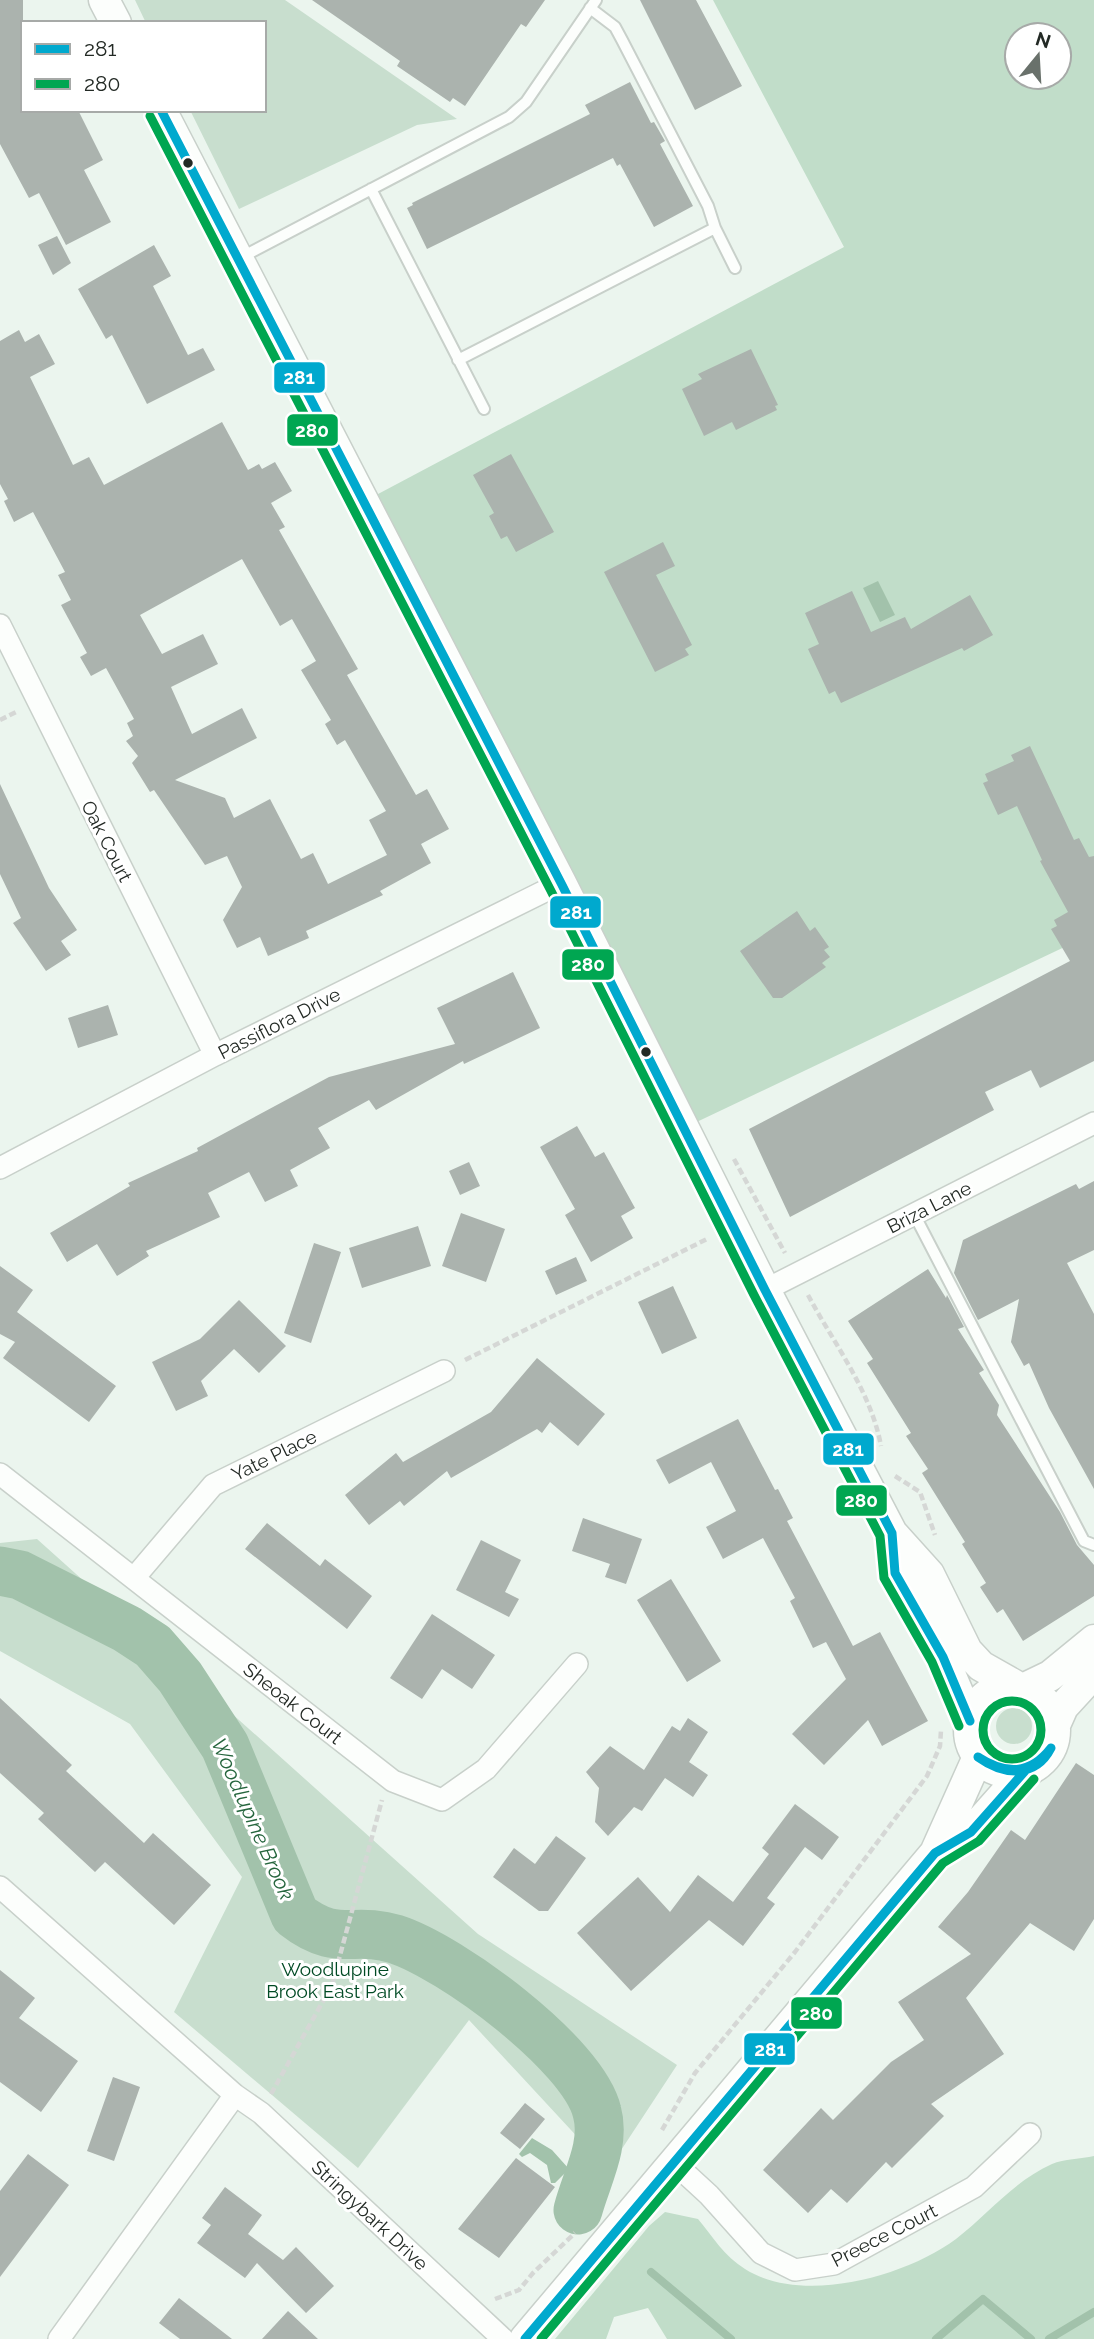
<svg xmlns="http://www.w3.org/2000/svg" width="1094" height="2339" viewBox="0 0 1094 2339" font-family="Raleway,sans-serif">
<rect width="100%" height="100%" fill="#ebf5ee"/>
<path fill="#c8dece" d="M135,0H285L457,119L417,125L239,209L190,110H264V23H146Z
M37,1539L478,1934L677,2065L608,2170L469,2020L358,2168L174,2012L242,1877L130,1724L0,1651V1543Z
M996 1726a18 18 0 1 1 36 0a18 18 0 1 1-36 0Z"/>
<path fill="#c1ddc9" fill-rule="evenodd" d="M713,0H1094V933L684,1128L363,502L844,247ZM1017,35H1059V77H1017Z
M1094,2156V2339H667L648,2308L614,2317L606,2339H555L649,2226L665,2212L698,2219C713,2237 724,2256 745,2269C802,2305 905,2277 956,2239C988,2214 1014,2181 1052,2164C1064,2159 1081,2159 1094,2156Z"/>
<path fill="#a2c2ab" d="M878,581L895,615L880,622L863,588Z
M532,2138L552,2150L569,2169L555,2183H551L547,2165L530,2153L522,2157L519,2154Z"/>
<g fill="none" stroke-linecap="round" stroke-linejoin="round">
<path stroke="#a2c2ab" stroke-width="8" d="M651,2272L731,2339
M936,2339L983,2299L1031,2339
M1049,2339L1094,2312"/>
<path stroke="#a2c2ab" stroke-width="49" d="M0,1571L20,1575L127,1629L153,1646L180,1677L225,1746L295,1915C337,1948 353,1926 395,1939C451,1957 583,2054 597,2112C606,2145 586,2179 578,2210"/>
</g>
<path fill="#abb3ae" fill-rule="evenodd" d="M0,0H23V110H78L103,160L84,170L111,222L66,245L39,193L29,198L0,144Z
M312,0H545L526,27L521,24L465,106L453,98L450,102L397,66L400,61Z
M640,0H696L742,86L695,110Z
M630,82L651,123L654,122L665,141L660,144L693,206L654,227L620,164L617,166L613,158L427,249L407,208L413,205L412,203L590,114L585,105Z
M57,236L71,263L53,275L38,245Z
M154,245L171,276L153,286L188,355L203,348L215,370L147,404L112,335L106,339L78,289Z
M19,330L25,342L39,334L55,364L30,377L73,465L89,457L104,485L222,422L248,470L259,464L262,469L275,462L292,491L271,503L285,527L279,530L358,669L347,675L416,795L427,789L449,829L421,844L431,863L380,891L383,895L306,931L309,938L268,956L260,937L237,948L223,920L242,887L227,856L205,865L154,790L150,792L132,763L138,756L126,741L133,736L127,723L134,719L106,668L91,676L80,657L87,653L61,605L71,600L58,575L65,572L33,512L14,522L4,501L8,499L0,484V341ZM242,559L280,626L292,619L316,661L301,670L331,720L325,724L337,745L345,740L386,811L369,820L387,855L328,884L313,853L301,859L270,799L234,818L225,798L175,780L257,738L242,708L192,734L171,687L218,664L203,634L162,654L140,615Z
M751,349L778,405L775,406L777,410L736,430L732,422L704,436L682,389L702,379L698,374Z
M511,454L554,532L516,552L507,536L501,539L489,516L494,513L473,475Z
M663,542L675,566L656,575L692,645L685,649L689,655L655,672L604,572Z
M852,591L871,632L905,617L911,629L970,595L993,635L964,651L962,648L841,703L835,691L829,694L808,649L819,644L805,613Z
M1030,746L1074,840L1079,838L1089,857L1094,856V1061L1040,1088L1031,1070L985,1092L994,1110L790,1217L749,1129L1070,961L1051,929L1057,926L1054,920L1068,912L1040,861L1042,860L1017,806L998,815L983,783L988,781L985,774L1014,761L1011,755Z
M0,784L49,888L77,930L61,941L71,955L46,971L13,923L21,918L0,874Z
M797,911L810,931L815,927L829,947L824,950L830,957L822,963L826,967L782,998H773L740,951Z
M513,972L540,1028L464,1064L463,1061L376,1110L369,1100L318,1128L330,1148L290,1170L298,1186L265,1202L249,1172L208,1193L220,1217L146,1251L149,1256L117,1276L97,1244L67,1262L50,1233L130,1186L128,1183L198,1151L197,1148L329,1077L455,1044L437,1008Z
M108,1005L118,1035L78,1048L68,1018Z
M577,1126L595,1157L604,1152L635,1208L621,1216L633,1238L591,1262L565,1215L575,1209L540,1147Z
M469,1162L480,1186L460,1195L449,1171Z
M1094,1181V1250L1067,1263L1094,1314V1489L1049,1408L1029,1363L1024,1366L1011,1342L1019,1299L978,1320L954,1273L963,1240L1076,1184L1079,1189Z
M461,1213L505,1229L486,1282L442,1266Z
M418,1226L431,1266L362,1288L349,1248Z
M314,1243L341,1252L311,1343L284,1333Z
M576,1257L587,1281L556,1295L545,1271Z
M0,1266L33,1290L17,1312L116,1386L89,1422L3,1358L15,1342L0,1334Z
M928,1269L946,1298L947,1295L964,1327L958,1329L984,1370L979,1373L999,1405L997,1415L1060,1512L1077,1545L1094,1565V1596L1023,1641L1003,1609L997,1613L980,1587L986,1583L962,1544L965,1542L922,1473L928,1469L906,1436L911,1433L867,1363L873,1359L848,1321Z
M673,1286L697,1338L662,1354L638,1302Z
M239,1300L286,1346L259,1373L234,1349L201,1381L208,1396L176,1411L152,1362L200,1339Z
M537,1358L605,1414L578,1446L550,1422L542,1433L537,1429L451,1478L447,1471L404,1506L400,1501L369,1525L345,1495L396,1453L403,1462L491,1412Z
M738,1419L775,1490L778,1489L793,1518L787,1521L853,1646L880,1632L928,1721L882,1746L868,1720L824,1765L792,1734L846,1679L826,1642L813,1648L790,1601L795,1598L763,1538L723,1559L706,1527L736,1511L711,1462L669,1484L656,1460Z
M583,1518L642,1539L626,1584L605,1577L610,1564L572,1551Z
M267,1523L320,1566L325,1559L372,1596L347,1629L245,1549Z
M481,1540L521,1560L505,1592L519,1599L509,1617L456,1590Z
M671,1579L721,1661L687,1682L637,1600Z
M432,1614L495,1655L472,1689L442,1669L422,1699L390,1678Z
M0,1698L72,1765L66,1771L144,1843L153,1833L211,1885L174,1925L105,1862L95,1872L38,1819L44,1813L0,1773Z
M688,1718L708,1732L689,1762L708,1775L693,1797L665,1778L642,1811L634,1807L608,1836L595,1822L599,1788L586,1772L610,1746L644,1770L672,1726L680,1731Z
M1076,1763L1094,1775V1919L1074,1951L1030,1923L966,1998L1004,2054L931,2104L944,2116L892,2168L886,2162L847,2203L831,2189L808,2213L763,2170L821,2108L833,2120L891,2062L924,2040L898,2002L971,1954L938,1927L968,1892L1011,1830L1025,1840Z
M795,1804L839,1837L822,1860L805,1847L767,1898L775,1904L743,1946L709,1920L631,1991L577,1933L638,1877L670,1912L698,1875L733,1902L769,1854L762,1848Z
M556,1836L586,1858L548,1911H539L493,1877L514,1848L535,1864Z
M0,1970L35,1998L19,2018L78,2061L41,2112L0,2082Z
M113,2077L140,2087L114,2161L87,2151Z
M525,2103L545,2119L520,2149L500,2133Z
M28,2154L69,2185L0,2277V2191Z
M516,2158L555,2187L499,2258L458,2229Z
M225,2187L262,2215L248,2234L283,2260L296,2247L334,2286L306,2313L257,2263L245,2278L197,2243L211,2225L202,2218Z
M179,2298L232,2339H180L159,2323Z
M288,2311L318,2339H262Z"/>
<g fill="none" stroke-linecap="round" stroke-linejoin="round">
<defs>
<path id="lane" d="M590,8L615,27L622,40L708,206L715,228L735,268
M371,189L484,409
M238,259L509,117L526,102L596,0
M458,360L715,228
M914,1214L1084,1541L1094,1545"/>
<path id="street" d="M0,625L215,1055
M0,1168L215,1055L561,883
M765,1290L1094,1123
M0,1474L393,1781L442,1800L486,1769L577,1664
M134,1578L213,1485L444,1371
M0,1887L235,2095L261,2113L503,2339
M672,2161L709,2195L761,2253L795,2270L834,2264L974,2187L1030,2134
M59,2339L235,2095"/>
<path id="secondary" d="M104,0L116,23
M161,110L561,883L765,1290L892,1533L929,1574L967,1651L981,1666L1018,1687
M892,1533L895,1573L943,1657L970,1721
M969 1730a43 43 0 1 1 86 0a43 43 0 1 1-86 0Z
M1025,1688L1050,1676L1094,1640
M1055,1725L1063,1707L1094,1673
M935,1853L971,1832L1025,1771
M525,2339L935,1853L978,1757"/>
</defs>
<use href="#lane" stroke="#c8d0ca" stroke-width="14"/>
<use href="#street" stroke="#c8d0ca" stroke-width="24"/>
<use href="#secondary" stroke="#c8d0ca" stroke-width="33"/>
<path stroke="#d5d7d5" stroke-width="4.5" stroke-dasharray="7 3.5" stroke-linecap="butt" d="M0,720L18,711
M734,1159L785,1253
M808,1295C834,1344 871,1391 881,1446
M465,1360L707,1239
M895,1476L920,1492L935,1535
M271,2094L332,1985L382,1800
M662,2130L695,2073L795,1952L927,1776L940,1746L941,1730
M495,2299L519,2290L533,2273L575,2233"/>
<use href="#lane" stroke="#fcfefc" stroke-width="10"/>
<use href="#street" stroke="#fcfefc" stroke-width="21"/>
<use href="#secondary" stroke="#fcfefc" stroke-width="30"/>
<defs>
<path id="bus-1" d="M161,110L561,883L765,1290L892,1533L895,1573L943,1657L970,1721
M978,1757C1006,1775 1030,1775 1051,1748
M978,1757C1003,1775 1035,1779 1051,1748
M525,2339L935,1853L971,1832L1025,1771"/>
<path id="bus-2" d="M150,116L550,889L754,1295L880,1536L884,1578L932,1662L959,1726
M983 1730a29 29 0 1 1 58 0a29 29 0 1 1-58 0Z
M541,2339L943,1863L979,1841L1034,1779"/>
</defs>
<use href="#bus-1" stroke="#fff" stroke-width="14"/>
<use href="#bus-2" stroke="#fff" stroke-width="14"/>
<use href="#bus-1" stroke="#00a9ce" stroke-width="9"/>
<use href="#bus-2" stroke="#00a651" stroke-width="9"/>
</g>
<g fill="#232a25" stroke="#fff" stroke-width="2.5">
<circle cx="188" cy="163" r="6"/>
<circle cx="646" cy="1052" r="6"/>
</g>
<g text-anchor="middle" dominant-baseline="central" stroke-width="6" stroke-linejoin="round" paint-order="stroke">
<g font-size="19" fill="#232a25" stroke="#fff">
<text transform="translate(107 841) rotate(63)">Oak Court</text>
<text transform="translate(279 1023) rotate(-27)">Passiflora Drive</text>
<text transform="translate(929 1207) rotate(-27)">Briza Lane</text>
<text transform="translate(274 1455) rotate(-26)">Yate Place</text>
<text transform="translate(293 1703) rotate(38)">Sheoak Court</text>
<text transform="translate(370 2215) rotate(43)">Stringybark Drive</text>
<text transform="translate(884 2235) rotate(-27)">Preece Court</text>
</g>
<g font-size="19" fill="#004a24" stroke="#fff">
<text x="335" y="1969">Woodlupine<tspan x="335" dy="22">Brook East Park</tspan></text>
</g>
<g font-size="21" font-style="italic" fill="#26663e" stroke="#fff">
<text transform="translate(253 1819) rotate(66)">Woodlupine Brook</text>
</g>
</g>
<g stroke="#fff" stroke-width="2.5">
<rect x="273" y="361" width="53" height="33" rx="7" fill="#00a9ce"/>
<rect x="286" y="413" width="53" height="34" rx="7" fill="#00a651"/>
<rect x="549" y="895" width="53" height="34" rx="7" fill="#00a9ce"/>
<rect x="561" y="948" width="54" height="33" rx="7" fill="#00a651"/>
<rect x="822" y="1432" width="53" height="34" rx="7" fill="#00a9ce"/>
<rect x="835" y="1484" width="53" height="33" rx="7" fill="#00a651"/>
<rect x="790" y="1996" width="53" height="34" rx="7" fill="#00a651"/>
<rect x="743" y="2032" width="53" height="34" rx="7" fill="#00a9ce"/>
</g>
<g font-size="19" text-anchor="middle" font-weight="bold" fill="#fff">
<text x="299" y="384">281</text>
<text x="312" y="437">280</text>
<text x="576" y="919">281</text>
<text x="588" y="971">280</text>
<text x="848" y="1456">281</text>
<text x="861" y="1507">280</text>
<text x="816" y="2020">280</text>
<text x="770" y="2056">281</text>
</g>
<rect x="21" y="21" width="245" height="91" fill="#ffffff" stroke="#a7aaa8" stroke-width="2"/>
<rect x="35" y="44" width="35" height="10" fill="#00a9ce" stroke="#a7aaa8" stroke-width="2"/>
<text x="84" y="56" font-size="21" fill="#232a25">281</text>
<rect x="35" y="79" width="35" height="10" fill="#00a651" stroke="#a7aaa8" stroke-width="2"/>
<text x="84" y="91" font-size="21" fill="#232a25">280</text>
<g transform="translate(1038 56) rotate(18)"><circle r="33" fill="#ffffff" stroke="#a7aaa8" stroke-width="2"/>
<path d="M0-5L12 26L0 18L-12 26Z" fill="#69716b"/>
<text y="-10" font-size="19" font-weight="bold" text-anchor="middle" fill="#232a25">N</text>
</g>
</svg>
